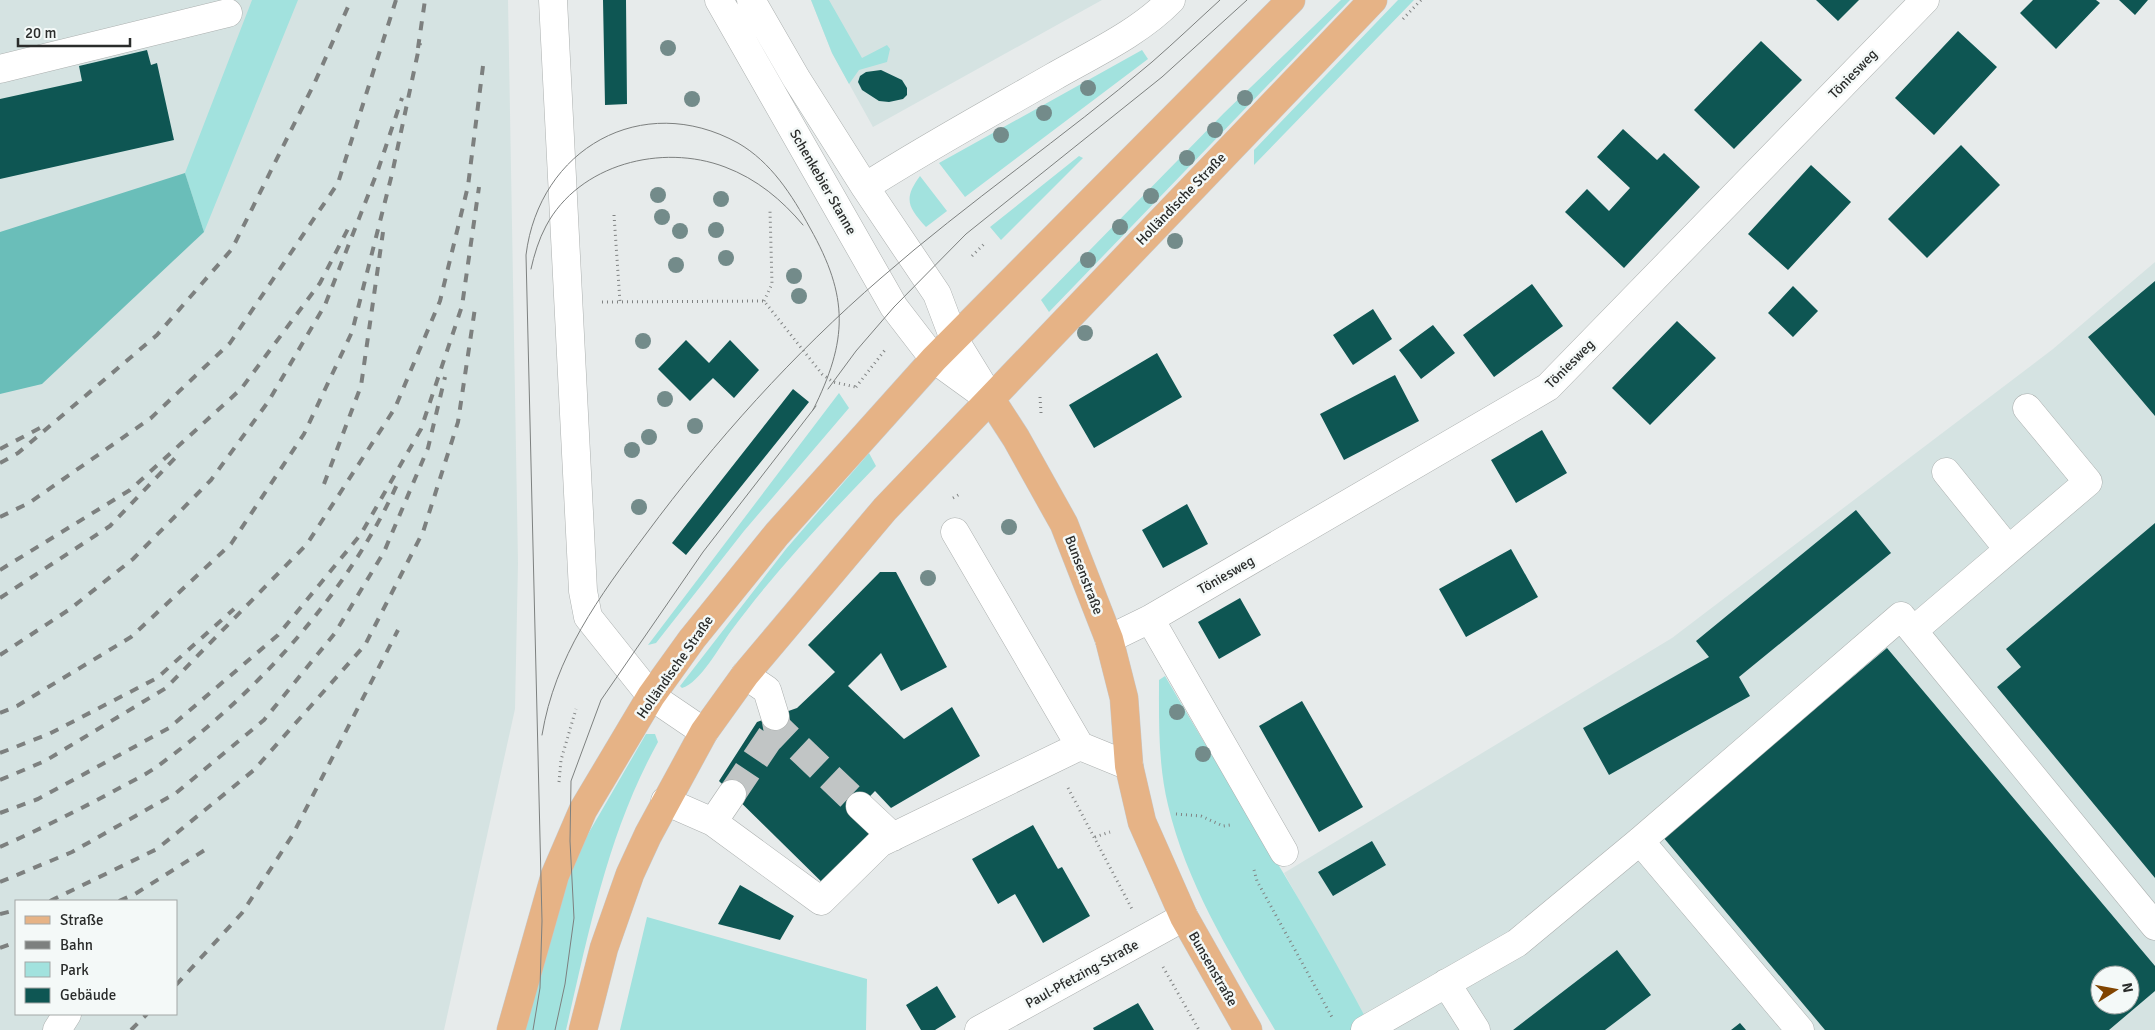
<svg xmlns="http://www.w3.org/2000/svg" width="2155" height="1030" viewBox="0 0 2155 1030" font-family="Signika,sans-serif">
<rect width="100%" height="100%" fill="#e7ebeb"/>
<path fill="#d5e3e2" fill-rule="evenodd" d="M0,0H508L518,563L515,709L444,1030H0ZM16,901H176V1014H16Z
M811,0H1102L873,127L832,53Z
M2155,262V1030H1372L1284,873L1672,638L2053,349ZM2100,975H2130V1005H2100Z"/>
<path fill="#a2e2de" d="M252,0H298L204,232L185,173Z
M811,0H829L862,58L887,45L890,49L887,62L859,70L849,84L832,53Z
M1341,0H1350L1049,312L1041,300L1224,113Z
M1398,0H1414L1254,165V150Z
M1142,50L1148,59L965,197L939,163Z
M1079,156L1083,158L1001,240L990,227Z
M920,176L947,211L926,227C908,207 903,199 920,176Z
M839,393L849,408L744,531L656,643L648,645Z
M869,453L876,466C825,519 775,571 731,631C720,646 700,683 682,688L680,686L786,549Z
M1165,676C1233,794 1309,908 1372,1030H1275C1233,958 1187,886 1168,805C1158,764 1159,721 1159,680Z
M646,734H655L658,742C608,832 589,931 566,1030H525L567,878L584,841Z
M647,917L867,979L866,1030H620Z"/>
<path fill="#6abeb9" d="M185,173L204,232L42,384L0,394V232Z"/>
<path fill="#0e5653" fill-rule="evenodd" d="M603,0H626L627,104L605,105Z
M1816,0H1859L1838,21Z
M2033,0H2096L2100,3L2056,49L2020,13Z
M2119,0H2148L2135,15Z
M1958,31L1997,67L1934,135L1895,98Z
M1761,41L1802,80L1734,149L1694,110Z
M147,50L151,65L157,63L174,140L0,179V99L82,81L79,66Z
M881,70L902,80L907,88V95L903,99L889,102L879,101L862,90L858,82L860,76L866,72Z
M1623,129L1657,160L1664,153L1700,187L1624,268L1565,212L1587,189L1609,211L1630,188L1597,157Z
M1961,145L2000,185L1927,258L1888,219Z
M1811,165L1851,202L1788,270L1748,234Z
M2155,281V416L2088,337Z
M1532,284L1563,326L1494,377L1463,335Z
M1793,286L1818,311L1793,337L1768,313Z
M1373,309L1392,339L1353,365L1333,335Z
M1677,321L1716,358L1650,425L1612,388Z
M1433,325L1455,353L1421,379L1399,350Z
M686,340L709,363L730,340L759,370L734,398L713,378L690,401L658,369Z
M1157,353L1182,397L1094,448L1069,405Z
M1395,375L1419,421L1344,460L1320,414Z
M793,389L809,402L686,555L672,543Z
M1542,430L1567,473L1516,503L1491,460Z
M1187,504L1208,544L1163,568L1142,530Z
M1856,510L1891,553L1739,677L1750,696L1609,775L1583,728L1709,657L1696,641Z
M2155,523V878L1997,687L2021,667L2006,649Z
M1511,549L1538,597L1466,637L1439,589Z
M880,572H896L947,667L901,691L881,653L848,686L904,739L952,707L980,756L891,808L875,791L852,815L888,851L839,899L719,781L757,722L797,708L835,672L808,645Z
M1240,598L1261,635L1219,659L1198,622Z
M1887,648L2155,966V991L2109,1030H1825L1663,837ZM2100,975H2130V1005H2100Z
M1302,701L1363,807L1319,832L1259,726Z
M1033,825L1058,869L1062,867L1090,916L1043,943L1015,894L998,904L972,859Z
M1372,841L1386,865L1333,896L1318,872Z
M740,885L794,916L780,940L718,924Z
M1617,950L1651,995L1605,1030H1513Z
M937,986L956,1017L935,1030H921L906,1005Z
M1138,1003L1154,1030H1094L1093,1028Z
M1740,1023L1746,1030H1731Z"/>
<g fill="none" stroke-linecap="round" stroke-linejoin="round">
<path stroke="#c1c5c5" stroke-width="28" stroke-dasharray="28 14" stroke-linecap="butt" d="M775,716L777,727L860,806
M732,794L777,727"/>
<defs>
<path id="minor" d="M553,0L583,591L588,617L651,696L704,732
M719,0L894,307L934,359L992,401
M751,0L796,78L865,187L937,294L954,339L986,391
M0,69L228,13
M865,187C926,148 990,113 1053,77C1093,54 1139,33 1171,0
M1946,472L2008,549
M955,532L1080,746L1129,766
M1150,619L1284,852
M1914,630L2088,482L2027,408
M1109,639L1150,619L1548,387L1925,0
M745,675L767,690L775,716
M665,801L713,822L821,901L880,843L1080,746
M860,806L893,837
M713,822L732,794
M1640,841L1800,1030
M1446,983L1476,1030
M57,1030L67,1014
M979,1030L1184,917
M1365,1030L1517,943L1640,841L1901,616L2155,926"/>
<path id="major" d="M992,401L1016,438L1064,524L1109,639L1124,698L1129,766L1142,822L1184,917L1248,1030
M511,1030L555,875L583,810L651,696L692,639L777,534L934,359L1291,0
M583,1030L604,948L630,874L648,835L704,732L745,675L885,509L1373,0"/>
</defs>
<use href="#minor" stroke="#acb0af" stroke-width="29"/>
<use href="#major" stroke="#c8c8c8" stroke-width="29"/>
<path stroke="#808383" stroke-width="3" stroke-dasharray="1 4" stroke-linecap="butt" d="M1403,19L1421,0
M614,215L620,302
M972,256L986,242
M764,301L772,284L770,211
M602,302L764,301L822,374L833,382L856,387
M856,387L885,350
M1040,397L1041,413
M953,498L960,494
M559,782L561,760L576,709
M1068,788L1132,909
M1176,814L1201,816L1223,826L1230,825
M1095,837L1110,832
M1254,870L1257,881L1333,1019
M1163,967L1199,1030"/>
<use href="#minor" stroke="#fff" stroke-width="28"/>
<use href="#major" stroke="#e6b386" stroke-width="28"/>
<path stroke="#7d807f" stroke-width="1" d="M531,269C534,255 539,239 546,226C579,164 662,143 725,167C757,179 782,200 803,225
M828,389L856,351L894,307L966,234L1162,77L1247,0
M542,735C555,656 599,597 646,534C715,441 793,354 881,278C968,202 1064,137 1152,62C1175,42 1197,21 1220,0
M533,1030L540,988L542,921L526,255C539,149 642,90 738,143C771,162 792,195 810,228C849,297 848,340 813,410
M555,1030L565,984L574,918L570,841L571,781L601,700L703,552L816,406"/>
<path stroke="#7d807f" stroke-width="4" stroke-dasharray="9 9" stroke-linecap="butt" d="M418,48L425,0
M0,449L40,428
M0,463L18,453L157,335L232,249L315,82L351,0
M324,484L361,386L383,232
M0,517L29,503L151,418L230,343L338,183L396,0
M0,570L130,490L241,389L320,283L351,223
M0,598L110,526L178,455
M0,655L70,609L133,559L211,480L268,402L325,305L378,170L402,98
M0,713L17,706L131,637L231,544L304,434L352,332L392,174L420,43
M0,753L49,734L157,678L234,609
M0,780L45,761L166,688L307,544L395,408L440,301L468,186L484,58
M0,813L38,799L169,728L278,635L361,534L421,429L462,306L479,187
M0,847C38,830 75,812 112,792C126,784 142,777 155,768C254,697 350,592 399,480
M0,882L72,852L176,793L264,720L335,633L384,552L428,448L445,377
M50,901L157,849L254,770L365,645L423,532L458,422L475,308
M119,901L135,894L208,848
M0,914L16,910
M0,948L16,942
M176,985L242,913L292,836L398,630
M131,1030L147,1014"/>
</g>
<g fill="#738b8a">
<circle cx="668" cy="48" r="8"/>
<circle cx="1088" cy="88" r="8"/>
<circle cx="1245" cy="98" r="8"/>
<circle cx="692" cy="99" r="8"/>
<circle cx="1044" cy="113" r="8"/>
<circle cx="1215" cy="130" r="8"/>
<circle cx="1001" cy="135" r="8"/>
<circle cx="1187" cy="158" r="8"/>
<circle cx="658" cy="195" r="8"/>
<circle cx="1151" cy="196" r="8"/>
<circle cx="721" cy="199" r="8"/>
<circle cx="662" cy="217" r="8"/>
<circle cx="1120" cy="227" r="8"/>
<circle cx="716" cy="230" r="8"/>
<circle cx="680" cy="231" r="8"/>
<circle cx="1175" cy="241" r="8"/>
<circle cx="726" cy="258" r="8"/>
<circle cx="1088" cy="260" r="8"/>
<circle cx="676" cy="265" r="8"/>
<circle cx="794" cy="276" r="8"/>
<circle cx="799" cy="296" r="8"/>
<circle cx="1085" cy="333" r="8"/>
<circle cx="643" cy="341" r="8"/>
<circle cx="665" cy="399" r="8"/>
<circle cx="695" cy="426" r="8"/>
<circle cx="649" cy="437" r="8"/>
<circle cx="632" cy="450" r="8"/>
<circle cx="639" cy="507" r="8"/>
<circle cx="1009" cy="527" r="8"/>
<circle cx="928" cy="578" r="8"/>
<circle cx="1177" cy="712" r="8"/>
<circle cx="1203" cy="754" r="8"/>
</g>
<g text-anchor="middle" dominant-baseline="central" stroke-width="5" stroke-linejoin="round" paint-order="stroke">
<g font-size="14" fill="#2a2c2b" stroke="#f4f9f8">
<text transform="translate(1853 74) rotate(-46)">Töniesweg</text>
<text transform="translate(823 182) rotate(60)">Schenkebier Stanne</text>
<text transform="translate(1181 199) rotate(-46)">Holländische Straße</text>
<text transform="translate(1570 364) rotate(-45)">Töniesweg</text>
<text transform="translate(1084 575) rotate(69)">Bunsenstraße</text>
<text transform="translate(1226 575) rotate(-30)">Töniesweg</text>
<text transform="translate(675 667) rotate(-55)">Holländische Straße</text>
<text transform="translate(1213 969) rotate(60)">Bunsenstraße</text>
<text transform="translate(1082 974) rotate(-29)">Paul-Pfetzing-Straße</text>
</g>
</g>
<rect x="15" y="900" width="162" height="115" fill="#f4f9f8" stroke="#a3a7a6"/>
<rect x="25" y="916" width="25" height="8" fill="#e6b386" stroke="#a3a7a6"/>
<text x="60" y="925" font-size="15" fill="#2a2c2b">Straße</text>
<rect x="25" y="941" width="25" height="8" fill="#7d807f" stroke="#a3a7a6"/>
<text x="60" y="950" font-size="15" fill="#2a2c2b">Bahn</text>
<rect x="25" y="962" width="25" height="15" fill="#a2e2de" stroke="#a3a7a6"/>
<text x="60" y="975" font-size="15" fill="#2a2c2b">Park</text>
<rect x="25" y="988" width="25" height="15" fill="#0e5653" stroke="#a3a7a6"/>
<text x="60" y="1000" font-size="15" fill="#2a2c2b">Gebäude</text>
<g transform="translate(2115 990) rotate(79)"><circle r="24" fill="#f4f9f8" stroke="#a3a7a6"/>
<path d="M0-4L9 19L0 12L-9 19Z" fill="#814400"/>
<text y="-8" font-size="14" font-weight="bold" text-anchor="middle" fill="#2a2c2b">N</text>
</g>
<path d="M18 38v8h112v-8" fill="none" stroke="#2a2c2b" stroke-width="2.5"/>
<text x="25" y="38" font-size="15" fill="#2a2c2b" stroke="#f4f9f8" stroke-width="4" paint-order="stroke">20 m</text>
</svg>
